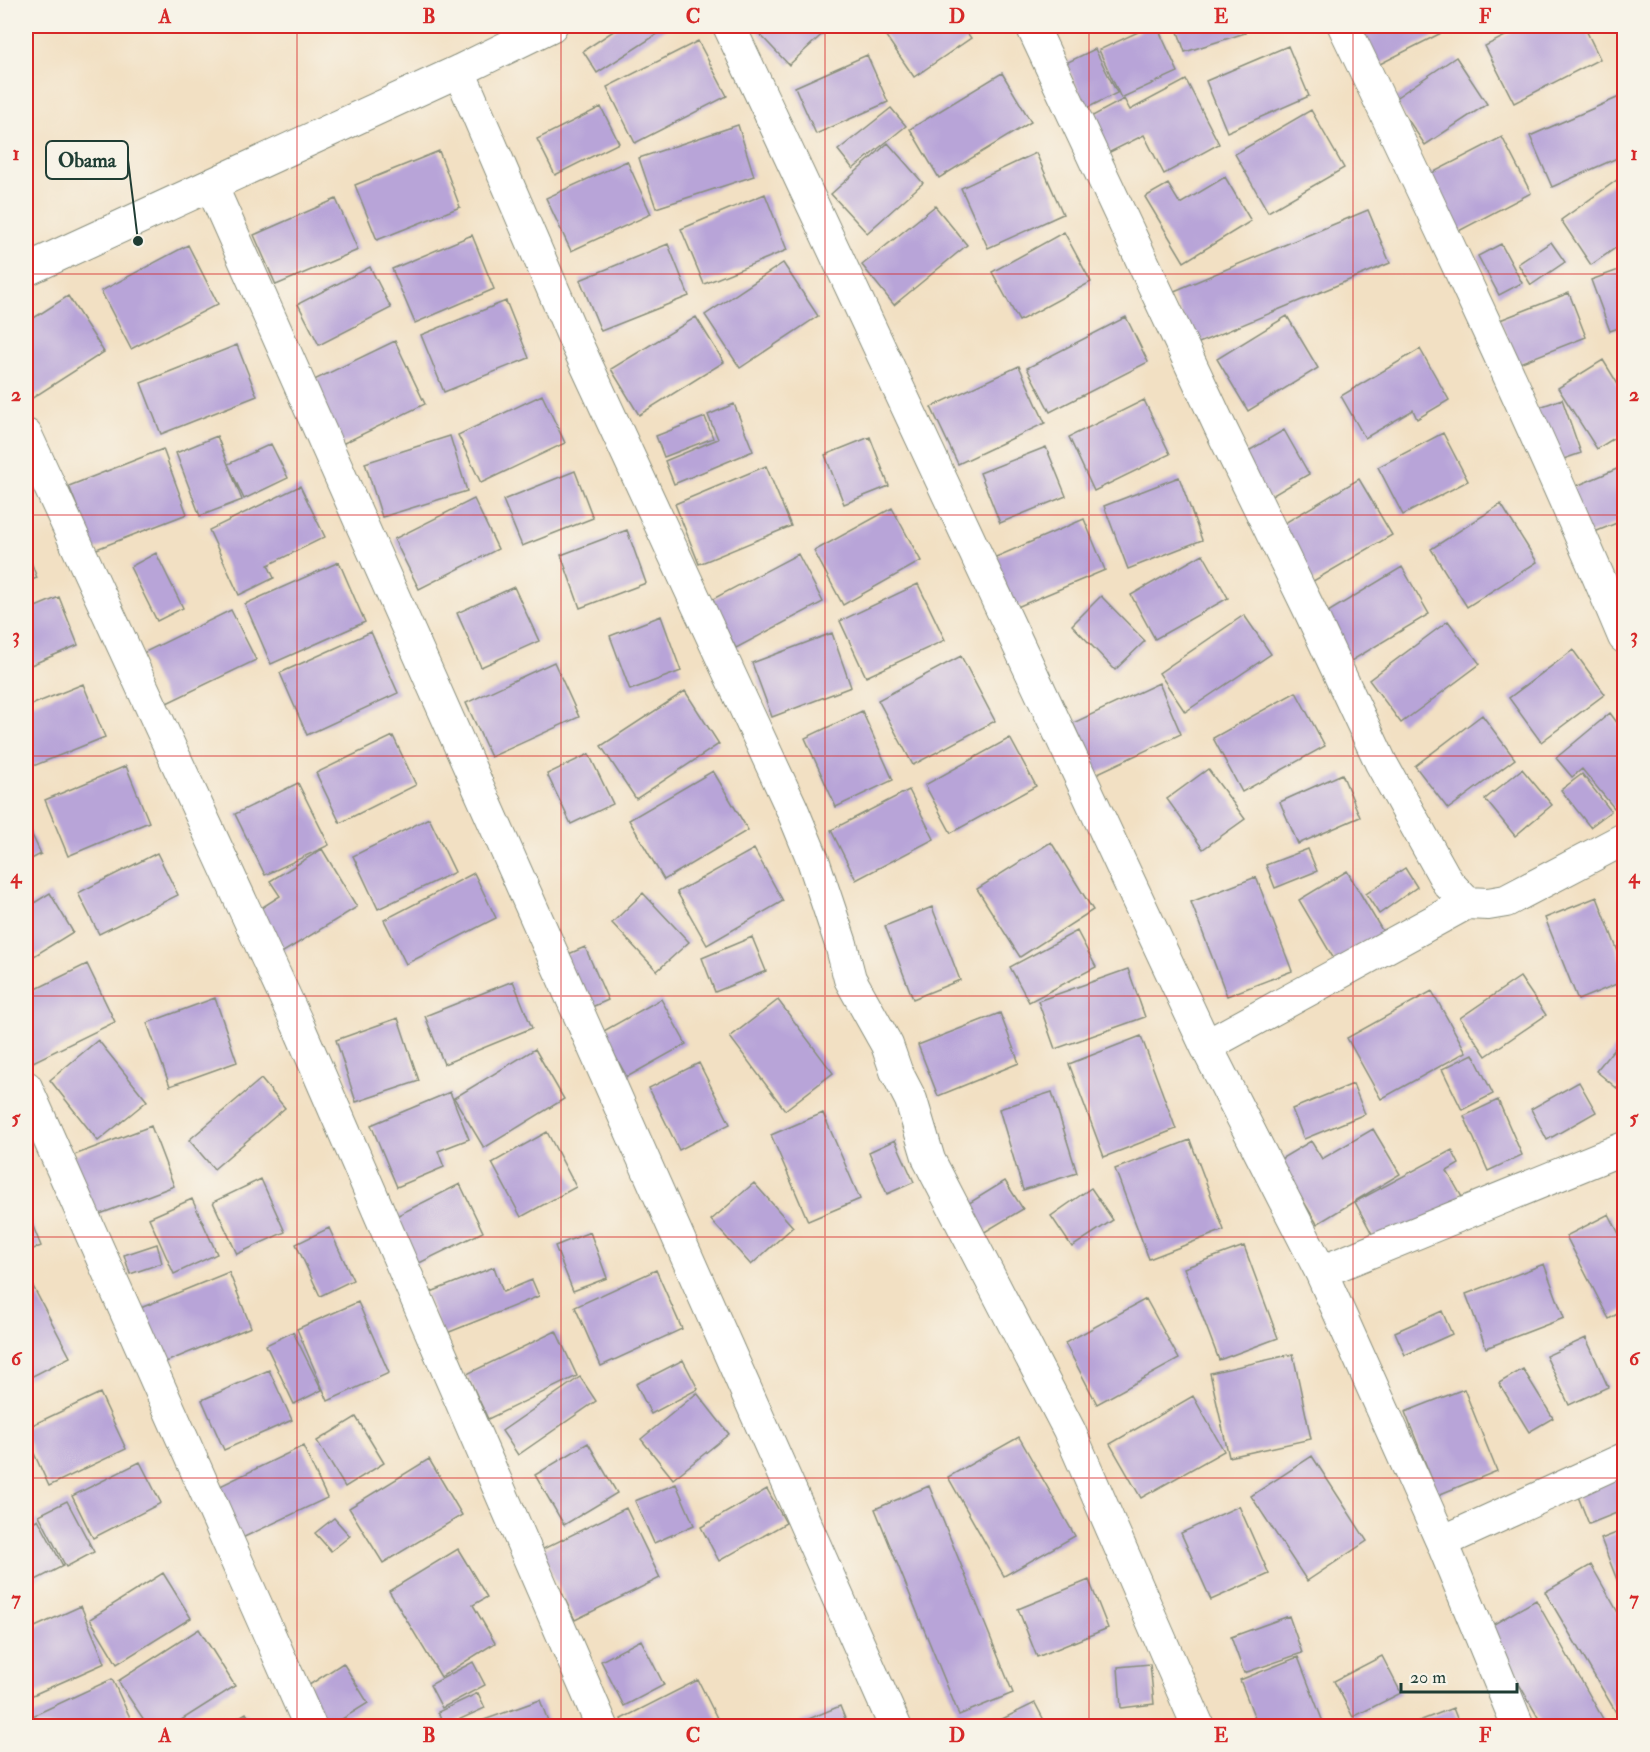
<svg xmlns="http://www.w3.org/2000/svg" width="1650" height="1752" viewBox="0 0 1650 1752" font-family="'IM FELL Double Pica',serif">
<rect width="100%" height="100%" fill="#f7f3e8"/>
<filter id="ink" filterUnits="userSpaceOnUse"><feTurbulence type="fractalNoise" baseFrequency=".0167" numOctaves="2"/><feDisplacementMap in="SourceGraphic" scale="12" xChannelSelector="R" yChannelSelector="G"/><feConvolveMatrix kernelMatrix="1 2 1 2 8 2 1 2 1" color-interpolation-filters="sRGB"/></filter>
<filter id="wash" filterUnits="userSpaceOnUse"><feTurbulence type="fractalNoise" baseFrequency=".008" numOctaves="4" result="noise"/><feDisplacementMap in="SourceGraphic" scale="24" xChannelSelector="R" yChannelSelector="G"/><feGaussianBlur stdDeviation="1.35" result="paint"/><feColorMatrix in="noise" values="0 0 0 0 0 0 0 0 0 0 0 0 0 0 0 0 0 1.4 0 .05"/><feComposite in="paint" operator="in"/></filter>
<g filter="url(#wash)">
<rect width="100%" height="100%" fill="#f2e0c3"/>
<g id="blocks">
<path fill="#b8a4d8" d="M621,26H670L597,73L583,51Z
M752,26H831L789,65Z
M879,26H962L971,38L914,77Z
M1151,26H1157L1178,72L1121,98L1099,50Z
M1176,26H1242L1245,33L1185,52Z
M1355,26H1455L1376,66Z
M1525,26H1584L1600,59L1514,103L1485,46Z
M698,41L727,96L635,143L607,87Z
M1288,46L1309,96L1227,132L1206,81Z
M1095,49L1117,93L1087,108L1066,63Z
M867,55L888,102L816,134L795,87Z
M1456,57L1487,104L1425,145L1394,99Z
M1002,73L1031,122L939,178L910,129Z
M1186,80L1219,144L1164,174L1144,135L1106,154L1087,119L1124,99L1130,110Z
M1624,95V155L1552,187L1530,136Z
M601,107L619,143L555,175L537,139Z
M891,108L906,126L853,169L838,150Z
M1311,110L1344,168L1268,212L1235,154Z
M738,125L754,176L656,208L639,158Z
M1502,137L1531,193L1457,232L1428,175Z
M888,143L923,183L867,233L831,194Z
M439,151L460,207L377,240L355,185Z
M1036,153L1063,214L988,248L961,188Z
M627,161L651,214L571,251L546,198Z
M1624,175V242L1591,265L1561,220Z
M1225,177L1251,221L1184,262L1145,197L1168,184L1180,204Z
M765,194L787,250L704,284L681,229Z
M336,199L358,250L276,285L254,235Z
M935,206L967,245L894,305L862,265Z
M1368,210L1390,263L1194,345L1172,292Z
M1064,232L1091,282L1019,321L992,272Z
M472,235L494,289L415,323L392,269Z
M1551,242L1565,262L1531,285L1518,264Z
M668,244L689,296L601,331L580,280Z
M1501,244L1522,283L1499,295L1478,256Z
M188,245L218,304L131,349L101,291Z
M783,263L818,316L740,368L705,315Z
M370,267L391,308L319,345L298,304Z
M1624,268V326L1610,331L1591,280Z
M1569,293L1586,337L1517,364L1500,320Z
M68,296L104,352L31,399L26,390V323Z
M506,301L529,358L444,392L421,335Z
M1287,316L1318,368L1248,411L1217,359Z
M696,317L724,362L639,415L611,369Z
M1126,317L1148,362L1050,412L1027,368Z
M395,341L425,404L340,445L310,382Z
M237,345L257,396L161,434L141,383Z
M1420,349L1449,400L1417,419L1413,410L1365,438L1341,396Z
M1603,360L1624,394V432L1597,449L1558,388Z
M1019,366L1045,423L958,464L931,407Z
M542,395L565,443L481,483L458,435Z
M1562,399L1581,453L1549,464L1529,411Z
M1144,400L1170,454L1094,491L1069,437Z
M734,404L753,451L674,484L665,461L718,439L708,415Z
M705,417L713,438L664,457L656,436Z
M1284,430L1309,474L1265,500L1240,456Z
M1443,433L1468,481L1403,515L1378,467Z
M217,436L242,500L200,516L176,453Z
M450,436L467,491L382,517L365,463Z
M870,437L889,486L844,504L825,455Z
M271,444L288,478L244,499L228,464Z
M1046,447L1066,496L1000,523L980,473Z
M163,449L187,514L94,550L69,486Z
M766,466L791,526L699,564L675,504Z
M1624,466V520L1585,536L1567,490Z
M575,471L593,518L522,546L503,500Z
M1179,477L1202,540L1128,569L1104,506Z
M1359,479L1392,535L1310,583L1278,527Z
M300,486L325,537L268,565L274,578L239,595L209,530Z
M474,499L498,549L419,589L394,539Z
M1501,504L1537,562L1467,607L1431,549Z
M892,508L921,561L843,605L814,551Z
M1084,519L1105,570L1010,610L989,560Z
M627,530L646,583L580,608L561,555Z
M26,548L37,578L26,582Z
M156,553L183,608L157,621L130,567Z
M798,554L823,602L736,648L711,600Z
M1203,554L1228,598L1155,639L1131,595Z
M339,562L365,622L271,664L245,604Z
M1402,567L1429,614L1351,661L1323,615Z
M1624,575V600L1613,584Z
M918,584L945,640L866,677L840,621Z
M514,587L539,641L481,667L457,613Z
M1101,596L1145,641L1115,670L1072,625Z
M59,597L78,645L26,667V611Z
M231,610L256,660L167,703L143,653Z
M1244,615L1271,654L1185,712L1159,673Z
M661,616L681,671L630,690L610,636Z
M1448,621L1480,664L1401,723L1369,680Z
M371,632L398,693L307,735L280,673Z
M832,633L851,687L772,717L752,663Z
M1573,650L1605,694L1541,742L1509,698Z
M961,656L995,721L913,765L878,700Z
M554,662L579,717L491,757L466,703Z
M1159,683L1181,734L1096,774L1073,723Z
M83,684L105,737L26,769V707Z
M685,691L719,744L636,799L601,746Z
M1296,692L1325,746L1242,792L1213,738Z
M862,711L893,780L836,807L805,738Z
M1610,713L1624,732V800L1614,808L1582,769L1572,777L1556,758Z
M1482,715L1515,759L1448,809L1415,766Z
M393,736L416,785L340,823L316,773Z
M1010,738L1036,786L951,833L925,785Z
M589,754L613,804L571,824L547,774Z
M126,766L149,822L68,856L45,800Z
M1208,769L1245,819L1203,849L1167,799Z
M1522,769L1552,805L1515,836L1485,799Z
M713,771L748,830L664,880L629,820Z
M1342,774L1360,817L1298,844L1280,802Z
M1582,774L1611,811L1590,827L1561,790Z
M298,783L329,845L265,875L235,814Z
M909,790L934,839L856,880L831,830Z
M429,818L455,872L378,909L353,856Z
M26,822L41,854L26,862Z
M1051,842L1093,910L1020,957L977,889Z
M322,849L357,907L280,954L255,912L280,896L270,881Z
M754,849L783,901L707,945L677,892Z
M1308,849L1317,871L1275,888L1266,865Z
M157,853L178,895L99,934L78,893Z
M1405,868L1417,887L1379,914L1366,894Z
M1347,871L1386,937L1338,966L1299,900Z
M474,873L496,918L406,964L384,920Z
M1256,877L1292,971L1227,996L1191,902Z
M50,893L73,932L26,961V908Z
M643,893L689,942L657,971L612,923Z
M1597,897L1624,967V981L1578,1000L1545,918Z
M932,907L960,980L913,999L885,926Z
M1077,931L1096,967L1029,1002L1010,967Z
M752,937L766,971L715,992L702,958Z
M585,947L608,1000L587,1009L564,956Z
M87,964L115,1022L29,1064L26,1056V994Z
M1128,969L1145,1017L1055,1049L1038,1001Z
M1520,977L1546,1015L1486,1056L1460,1018Z
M513,981L532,1028L444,1064L425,1016Z
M1432,991L1466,1052L1381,1099L1347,1038Z
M215,998L237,1062L170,1086L147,1023Z
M661,999L686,1044L627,1077L602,1032Z
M778,1000L833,1073L785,1110L730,1037Z
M1000,1013L1019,1063L938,1096L918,1045Z
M398,1018L419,1081L356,1102L336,1040Z
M1141,1036L1176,1129L1104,1157L1069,1064Z
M1624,1037V1084L1619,1090L1596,1071Z
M98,1040L147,1101L98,1141L50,1080Z
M535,1049L564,1099L484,1148L454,1098Z
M1473,1054L1493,1094L1462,1110L1442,1069Z
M699,1063L730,1124L679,1150L649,1088Z
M261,1079L285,1108L214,1169L189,1140Z
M1579,1082L1596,1112L1547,1140L1531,1109Z
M1353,1084L1365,1114L1304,1139L1292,1109Z
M450,1092L469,1139L438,1151L444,1167L397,1187L371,1125Z
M1052,1092L1077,1173L1023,1190L999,1109Z
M1498,1100L1522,1155L1488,1171L1464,1116Z
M823,1113L860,1199L808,1221L771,1135Z
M151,1126L174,1186L92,1217L69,1157Z
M1373,1129L1400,1174L1317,1224L1279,1160L1311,1141L1322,1159Z
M547,1132L576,1187L521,1217L492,1163Z
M895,1140L914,1182L887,1194L869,1152Z
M1190,1140L1224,1230L1149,1259L1115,1169Z
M1452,1150L1459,1164L1447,1171L1463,1199L1378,1245L1355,1202Z
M261,1179L285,1232L237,1254L213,1202Z
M1005,1181L1023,1209L983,1233L966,1205Z
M754,1183L793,1227L751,1265L711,1220Z
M460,1184L483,1232L409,1268L386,1221Z
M1091,1188L1113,1220L1072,1247L1051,1216Z
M192,1199L217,1254L174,1274L149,1218Z
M26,1209L41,1246L26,1252Z
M1609,1214L1624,1244V1310L1609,1319L1566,1236Z
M329,1228L353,1280L320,1296L296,1244Z
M590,1232L607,1278L573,1291L555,1246Z
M157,1244L162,1263L130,1274L124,1255Z
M1244,1246L1278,1338L1219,1360L1184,1268Z
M1544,1264L1564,1318L1486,1348L1466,1294Z
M494,1267L503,1292L532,1280L539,1296L442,1335L426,1294Z
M656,1270L682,1329L601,1366L575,1307Z
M229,1272L251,1327L161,1364L138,1309Z
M26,1273L70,1357L27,1379L26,1376Z
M1146,1299L1179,1359L1097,1404L1065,1343Z
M358,1302L389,1373L328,1401L297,1329Z
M1442,1311L1452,1334L1405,1355L1395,1332Z
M556,1331L577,1376L488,1419L467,1374Z
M293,1332L322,1390L294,1404L266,1345Z
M1586,1338L1608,1387L1569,1405L1546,1356Z
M1293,1354L1311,1439L1229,1457L1210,1373Z
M683,1360L698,1389L651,1414L636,1384Z
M1523,1369L1553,1418L1529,1432L1499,1383Z
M269,1370L292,1420L224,1450L202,1400Z
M580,1377L596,1401L518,1455L502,1431Z
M1464,1389L1497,1471L1438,1495L1405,1412Z
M100,1393L126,1449L49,1486L26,1436V1428Z
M697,1393L729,1434L673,1479L641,1439Z
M1193,1396L1224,1451L1141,1498L1110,1444Z
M356,1417L384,1463L345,1487L317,1441Z
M1019,1437L1075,1536L1004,1576L948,1477Z
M588,1443L617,1493L564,1525L535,1475Z
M303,1446L327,1498L238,1540L214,1489Z
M1312,1456L1367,1541L1307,1581L1251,1496Z
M429,1459L462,1515L383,1563L349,1508Z
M140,1462L161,1503L93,1538L72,1496Z
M1624,1463V1510L1589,1524L1573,1484Z
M676,1484L694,1525L654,1543L635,1501Z
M929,1486L1013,1693L959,1715L875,1509Z
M767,1489L786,1523L719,1561L701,1527Z
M67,1501L94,1552L66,1567L39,1515Z
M1239,1506L1269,1574L1211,1600L1181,1533Z
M626,1508L660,1578L575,1620L541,1550Z
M334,1518L350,1536L331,1551L315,1533Z
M38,1519L63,1566L26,1585V1526Z
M1624,1530V1583L1619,1585L1601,1539Z
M458,1549L487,1597L473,1605L495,1643L441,1677L389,1591Z
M1591,1565L1624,1623V1726L1545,1592Z
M163,1573L191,1618L117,1664L90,1619Z
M1089,1580L1108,1628L1037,1657L1018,1609Z
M1536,1600L1607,1726H1543L1487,1628Z
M81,1606L105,1663L26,1698V1631Z
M1289,1616L1302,1653L1244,1673L1231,1637Z
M199,1629L235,1686L172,1726H148L118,1681Z
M641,1640L664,1685L624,1706L601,1661Z
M1382,1656L1401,1693L1353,1717L1334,1681Z
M1298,1657L1323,1722L1312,1726H1258L1240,1680Z
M473,1662L485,1685L442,1708L430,1685Z
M343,1663L368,1703L331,1726H327L303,1689Z
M1150,1664L1154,1704L1121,1708L1118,1667Z
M112,1679L134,1726H26V1719Z
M698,1680L721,1726H625L621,1719Z
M478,1693L485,1708L445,1726L438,1712Z
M540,1700L550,1726H467Z
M1035,1703L1047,1726H988Z
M840,1706L848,1726H792Z
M1453,1708L1460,1726H1406Z
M246,1713L254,1726H224Z"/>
</g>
</g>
<g filter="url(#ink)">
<use href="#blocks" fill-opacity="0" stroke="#888e7c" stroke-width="1.5"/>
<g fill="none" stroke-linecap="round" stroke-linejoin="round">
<defs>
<path id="minor" d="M729,26L1206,1046L1321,1272L1442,1542L1518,1726
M1032,26L1222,431L1309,609L1381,763L1448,883L1467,903L1488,904L1506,901L1624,839
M1344,26C1441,228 1537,430 1624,637
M459,71L573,336L792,809L813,860L841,944L850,979L887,1045L896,1071L911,1100L929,1160L1069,1430L1198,1726
M211,185L895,1726
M26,270L459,71L551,26
M26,435L297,1023L602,1726
M1206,1046L1467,903
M26,1087L310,1726
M1321,1272L1624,1148
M1442,1542L1624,1459"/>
</defs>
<use href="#minor" stroke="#888e7c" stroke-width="34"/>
<use href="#minor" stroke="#fff" stroke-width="32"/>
</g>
</g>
<path fill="none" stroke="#d62828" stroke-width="1.5" stroke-opacity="0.55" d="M297,26V1726M561,26V1726M825,26V1726M1089,26V1726M1353,26V1726M26,274H1624M26,515H1624M26,756H1624M26,996H1624M26,1237H1624M26,1478H1624"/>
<path fill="none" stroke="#1f3d34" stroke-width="2" d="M138 241L128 160"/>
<circle fill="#1f3d34" stroke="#f7f3e8" stroke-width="2" cx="138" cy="241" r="6"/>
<rect fill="#f7f3e8" stroke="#1f3d34" stroke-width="2" x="46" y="141" width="82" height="38" rx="6"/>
<g font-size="20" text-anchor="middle" font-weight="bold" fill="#1f3d34">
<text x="87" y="167">Obama</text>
</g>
<rect width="1650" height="1752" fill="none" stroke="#f7f3e8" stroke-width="66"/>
<path d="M1401 1683v9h116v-9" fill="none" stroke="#1f3d34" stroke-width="3"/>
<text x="1410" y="1683" font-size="18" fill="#1f3d34" stroke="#f7f3e8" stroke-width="4.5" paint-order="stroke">20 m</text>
<rect x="33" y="33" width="1584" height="1686" fill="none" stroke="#d62828" stroke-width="2"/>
<g font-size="20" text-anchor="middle" font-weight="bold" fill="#d62828">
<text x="165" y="23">A</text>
<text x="429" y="23">B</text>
<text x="693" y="23">C</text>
<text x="957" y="23">D</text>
<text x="1221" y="23">E</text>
<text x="1485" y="23">F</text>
<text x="16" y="160">1</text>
<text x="1634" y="160">1</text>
<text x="16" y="401">2</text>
<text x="1634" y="401">2</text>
<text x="16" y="642">3</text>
<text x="1634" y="642">3</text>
<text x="16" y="883">4</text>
<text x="1634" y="883">4</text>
<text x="16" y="1124">5</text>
<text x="1634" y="1124">5</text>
<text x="16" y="1365">6</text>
<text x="1634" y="1365">6</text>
<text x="16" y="1605">7</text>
<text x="1634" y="1605">7</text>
<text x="165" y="1742">A</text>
<text x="429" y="1742">B</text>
<text x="693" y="1742">C</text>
<text x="957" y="1742">D</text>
<text x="1221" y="1742">E</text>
<text x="1485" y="1742">F</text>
</g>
</svg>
